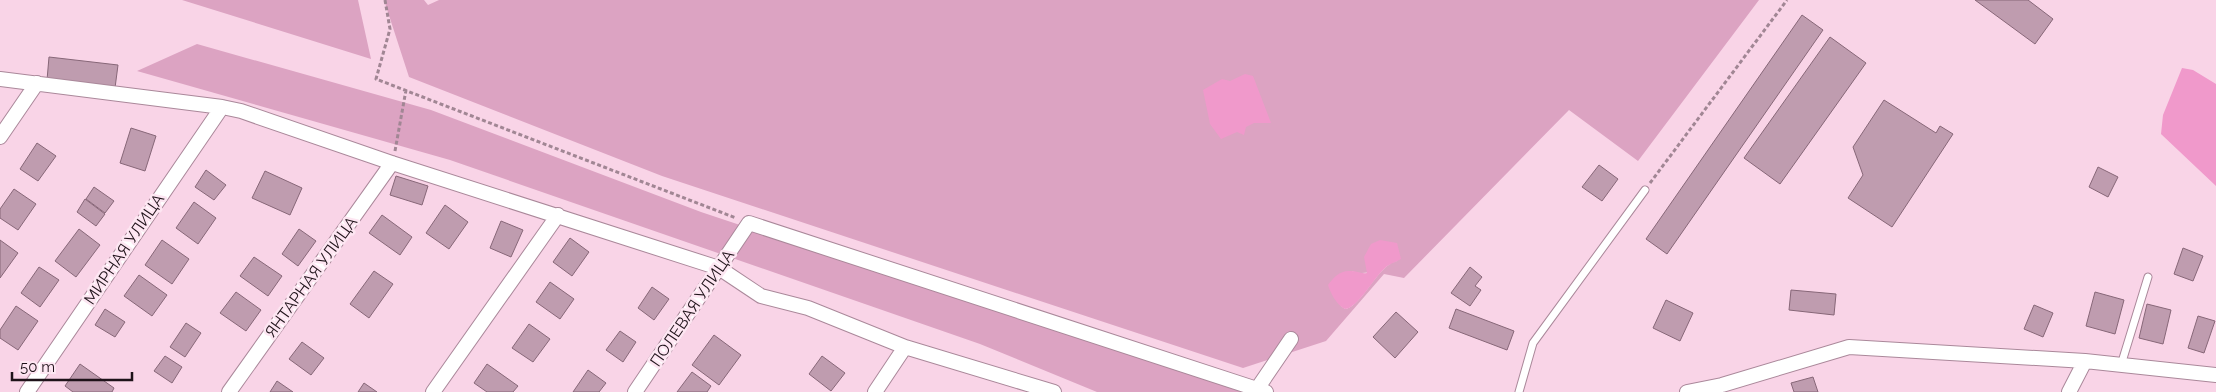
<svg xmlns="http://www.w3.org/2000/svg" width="2216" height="392" viewBox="0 0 2216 392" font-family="Raleway,sans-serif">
<rect width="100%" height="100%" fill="#f9d4e7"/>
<path fill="#dca3c2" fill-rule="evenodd" d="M182,0H358L371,59Z
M384,0H424L428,5L439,0H1759L1638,161L1569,110L1404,278L1384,274L1326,341L1243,368L662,176L409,77ZM1401,259C1395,262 1388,264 1384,269C1373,278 1358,308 1345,309L1341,306L1352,271C1368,278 1386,265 1401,259Z
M197,44L431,110L701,212L1242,392H1097L980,344L450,160L137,71Z"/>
<path fill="#f099cb" d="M2182,68L2193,70L2216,84V186L2161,134L2163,115Z
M1245,74L1253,76L1271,123H1254L1246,127L1244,135L1237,132L1221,139L1210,124L1203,90L1222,79L1230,81Z
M1380,240L1397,243L1401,259C1396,262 1388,264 1384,269C1373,279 1358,308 1345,309C1336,304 1331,294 1328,285C1334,277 1340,270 1351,271C1357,271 1360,274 1367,273L1364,257L1371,244Z"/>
<path fill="#bf9caf" stroke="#876778" d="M1975,0H2028L2053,19L2035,44Z
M1802,15L1823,30L1667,254L1646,239Z
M1830,37L1866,63L1780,184L1744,158Z
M49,57L118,65L115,88L47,80Z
M1884,100L1936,133L1940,126L1953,134L1892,227L1848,198L1863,175L1853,147Z
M131,128L156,136L145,171L120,163Z
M37,143L56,156L38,181L20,169Z
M1599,165L1618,179L1602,201L1582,187Z
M2098,167L2118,177L2108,197L2089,187Z
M206,170L226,185L214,200L195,187Z
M265,171L302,188L290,215L252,198Z
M396,176L428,186L422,205L390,195Z
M94,187L114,201L105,213L86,199Z
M14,189L36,204L18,230L0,218V209Z
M85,199L105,214L96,226L77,212Z
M194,202L216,218L198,244L176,228Z
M445,205L468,222L449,249L426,233Z
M382,215L412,237L400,255L369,233Z
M501,221L523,230L511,257L490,248Z
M79,229L100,245L76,277L55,261Z
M299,229L316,241L298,266L282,254Z
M570,238L589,252L572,276L553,262Z
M0,240L18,253L0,278Z
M162,240L189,259L172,284L145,265Z
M2183,248L2203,256L2193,281L2174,274Z
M254,257L282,276L268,296L240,276Z
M39,267L59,280L40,307L21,293Z
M1470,267L1482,277L1475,286L1481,290L1470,306L1451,293Z
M374,271L393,284L369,318L350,304Z
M139,275L167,295L152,316L124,296Z
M550,282L574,299L560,319L536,302Z
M652,287L669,299L654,320L638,308Z
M1791,290L1836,294L1834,315L1789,310Z
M236,292L261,310L246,331L220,313Z
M2095,292L2124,300L2115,334L2086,326Z
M1666,300L1693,313L1680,341L1653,328Z
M2147,304L2171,310L2163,344L2139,338Z
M2034,305L2053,313L2043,337L2024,329Z
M16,306L38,321L18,350L0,338V330Z
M105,309L125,322L115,337L95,325Z
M1456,309L1514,331L1507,350L1449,328Z
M1396,312L1418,332L1395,358L1373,337Z
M2198,316L2215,321L2204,353L2188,348Z
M186,323L201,333L185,357L170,347Z
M529,324L550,339L533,362L512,348Z
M620,331L636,342L623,362L606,350Z
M714,335L741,355L719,385L692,365Z
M302,342L324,358L311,375L289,359Z
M165,356L182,367L172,383L154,371Z
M822,356L845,373L831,391L809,374Z
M80,364L114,388L112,392H73L65,386Z
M487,364L518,386L513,392H487L474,383Z
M588,370L606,383L599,392H573Z
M692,372L711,386L707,392H677Z
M1813,377L1818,392H1794L1791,383Z
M277,381L293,392H270Z
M364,383L377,392H358Z"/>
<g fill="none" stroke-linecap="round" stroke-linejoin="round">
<defs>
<path id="lane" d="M2121,365L2148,277
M1519,392L1533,343L1645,190"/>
<path id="street" d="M0,79L222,107L241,111L392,163L719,268L761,296L808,308L905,347L1054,392
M0,137L37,83
M1257,389L1291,339
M27,392L222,107
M229,392L392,163
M433,392L558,215
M635,392L749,223L1266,392
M875,392L905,347
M1687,392L1722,385L1849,347L2085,361L2216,375
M2069,392L2085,361"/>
</defs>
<use href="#lane" stroke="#aa889a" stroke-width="9"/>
<use href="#street" stroke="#aa889a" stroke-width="16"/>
<path stroke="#a18694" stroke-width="3" stroke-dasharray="4 2.5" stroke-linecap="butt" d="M385,0L390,29L376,79L736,218
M395,151L406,90
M1650,183L1787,0"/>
<use href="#lane" stroke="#fff" stroke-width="7"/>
<use href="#street" stroke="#fff" stroke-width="14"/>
</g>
<g text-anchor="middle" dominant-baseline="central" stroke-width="5" stroke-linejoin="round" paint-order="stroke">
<g font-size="16" fill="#1e1219" stroke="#fde6f2">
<text transform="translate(124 249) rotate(-56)">МИРНАЯ УЛИЦА</text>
<text transform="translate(311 277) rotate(-54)">ЯНТАРНАЯ УЛИЦА</text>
<text transform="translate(692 308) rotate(-56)">ПОЛЕВАЯ УЛИЦА</text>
</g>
</g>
<path d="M12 372v8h120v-8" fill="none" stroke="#1e1219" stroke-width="2.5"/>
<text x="20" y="372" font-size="15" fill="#1e1219" stroke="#fde6f2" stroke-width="4" paint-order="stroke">50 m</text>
</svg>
